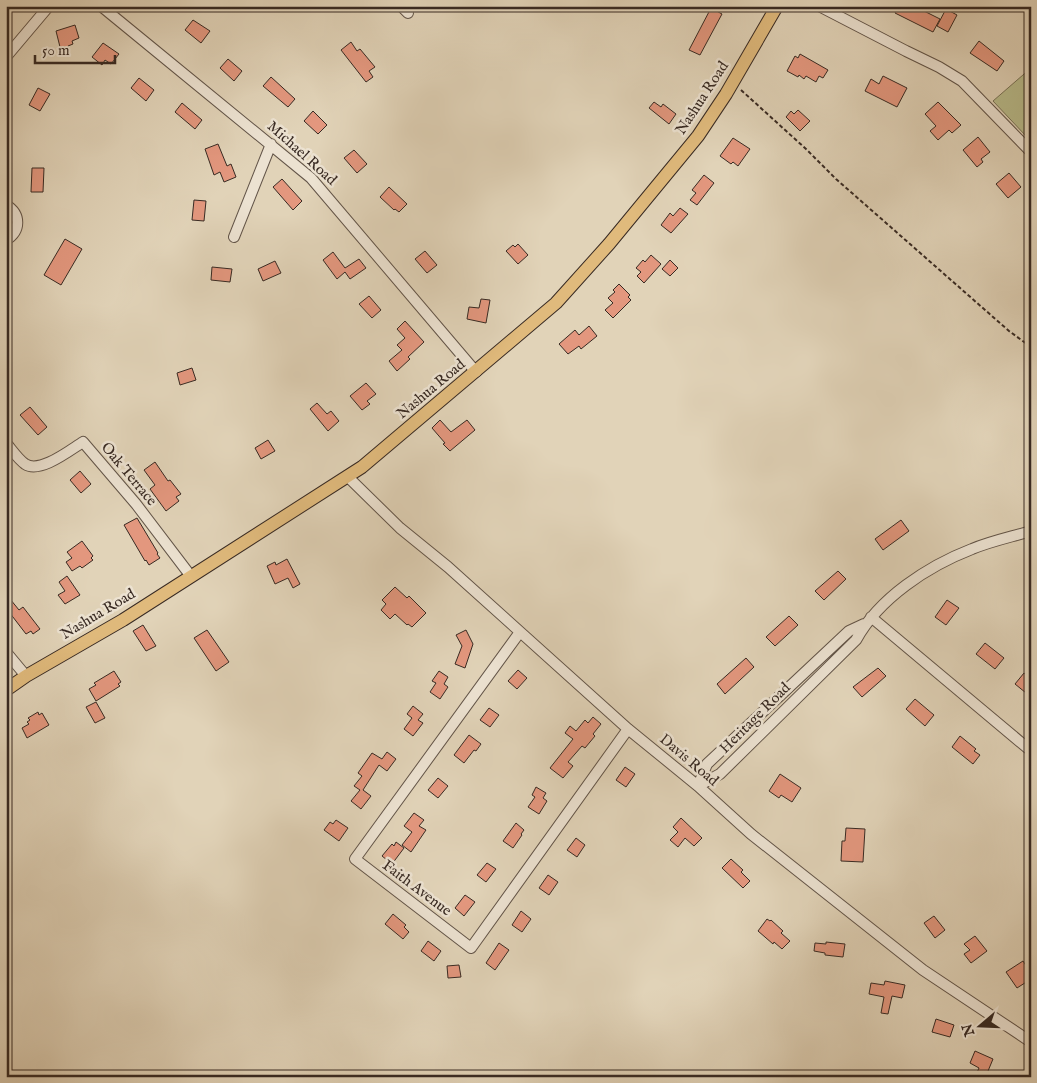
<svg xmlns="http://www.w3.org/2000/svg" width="1037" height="1083" viewBox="0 0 1037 1083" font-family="'IM FELL English',serif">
<rect width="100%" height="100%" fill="#e1d3b8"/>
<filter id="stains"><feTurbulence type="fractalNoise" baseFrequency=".004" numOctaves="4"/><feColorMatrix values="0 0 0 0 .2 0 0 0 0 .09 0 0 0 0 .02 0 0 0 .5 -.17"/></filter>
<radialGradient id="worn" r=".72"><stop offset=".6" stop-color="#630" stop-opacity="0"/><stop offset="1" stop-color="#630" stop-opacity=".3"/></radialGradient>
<path fill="#b8bb8b" stroke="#787257" d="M1031,68V132L1026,136L993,101Z"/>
<path fill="#e3977e" stroke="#382a23" d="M899,6H914L940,19L933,32L895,13Z
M711,8L722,14L700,55L689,50Z
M946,9L957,15L948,32L937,26Z
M193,20L210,31L201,43L185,30Z
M75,25L79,38L72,41L73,44L68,46L69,48L61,51L56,31Z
M979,41L1004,61L997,71L970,53Z
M351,42L357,51L360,49L375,67L369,71L373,77L366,82L341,50Z
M103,43L119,54L111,64L105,60L102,65L92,57Z
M800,54L828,70L823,78L819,76L816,82L806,76L804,79L799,75L798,77L787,71L795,56L798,58Z
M228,59L242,71L234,81L220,68Z
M883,76L907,88L897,107L865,91L871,79L879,84Z
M271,77L295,99L288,107L263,86Z
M139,78L154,90L146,101L131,88Z
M38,88L50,94L40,111L29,105Z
M654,102L661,107L663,104L676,114L669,124L649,108Z
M938,102L961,125L952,133L949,130L938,140L930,131L936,126L925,114Z
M182,103L202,120L195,129L175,112Z
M798,110L810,121L800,131L786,117L791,111L794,114Z
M313,111L327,125L318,134L304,121Z
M978,137L990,152L981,159L983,162L977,167L963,150Z
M733,138L750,149L738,166L733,162L731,164L720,156Z
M218,144L227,166L231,164L236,177L224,182L220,172L214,175L205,149Z
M354,150L367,164L357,173L344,158Z
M32,168H44L43,192H31Z
M1009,173L1021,187L1008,198L996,184Z
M704,175L714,183L697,205L690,200L696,193L692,190Z
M282,179L302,201L293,210L273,187Z
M389,187L407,204L399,212L395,209L394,210L380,197Z
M194,200L206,201L204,221L192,220Z
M680,208L688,214L671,233L661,225L670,213L673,216Z
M65,239L82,249L61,285L44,275Z
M518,244L528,255L518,264L506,251L513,245L515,247Z
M425,251L437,265L427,273L415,259Z
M333,252L345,268L359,259L366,268L350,279L345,272L337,279L323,260Z
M651,255L661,264L644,283L637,276L641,272L636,268L643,260L645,262Z
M670,260L678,268L670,276L662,269Z
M275,261L281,273L263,281L258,269Z
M212,267L232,269L230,282L211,280Z
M619,284L630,295L628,297L631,300L613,318L605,310L613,303L608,298L615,292L613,290Z
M369,296L381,310L372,318L359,304Z
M481,299L490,300L486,323L467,319L469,307L479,308Z
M405,321L424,342L408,357L410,359L397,371L389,361L402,350L397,345L405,338L397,329Z
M589,326L597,336L581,349L579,346L568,354L559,344L575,330L579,335Z
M192,368L196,380L180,385L177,373Z
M366,383L376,394L367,401L370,404L362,410L350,396Z
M317,403L327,414L331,411L339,421L328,431L310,409Z
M30,407L47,427L38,435L20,415Z
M440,420L451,432L467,420L475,430L450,451L443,444L445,443L432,428Z
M268,440L275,451L261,459L255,448Z
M155,462L168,481L170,480L181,494L176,497L179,501L166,511L150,489L155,485L144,470Z
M80,471L91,484L81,493L70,480Z
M137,518L158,553L157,554L160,558L149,565L146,560L145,561L124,525Z
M901,520L909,531L883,550L875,539Z
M82,541L93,556L91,558L93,560L82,568L80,566L72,571L66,562L72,558L67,552Z
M287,559L300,584L293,588L288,578L275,584L267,566L275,562L276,565Z
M838,571L846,579L824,600L815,591Z
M67,576L80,595L65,604L58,595L65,591L59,582Z
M395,587L407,598L409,596L426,613L412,627L408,624L407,625L395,614L390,619L381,610L386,604L382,600Z
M6,594L19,610L23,607L40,629L33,634L31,631L26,634L6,608Z
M947,600L959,608L946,625L935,617Z
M789,616L798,625L775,646L766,637Z
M143,625L156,646L146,651L133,631Z
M207,630L229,662L216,671L194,638Z
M466,630L473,644L465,668L455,664L462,646L456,635Z
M985,643L1004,658L995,669L976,654Z
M746,658L754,667L725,694L717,684Z
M878,668L886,676L862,697L853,687Z
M518,670L527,678L517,689L508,681Z
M114,671L121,682L118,684L120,686L96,701L89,689L96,685L94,683Z
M439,671L448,677L444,684L448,687L440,699L430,692L436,683L432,681Z
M1024,673L1031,679V697L1015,684Z
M915,699L934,715L925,726L906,709Z
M96,702L105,718L95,723L86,707Z
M413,706L423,714L418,720L423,723L413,736L404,729L412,718L407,714Z
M489,708L499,715L490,727L480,720Z
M38,712L39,715L42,713L49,725L27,738L22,728L29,724L27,722L30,720L28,718Z
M593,717L601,724L593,734L595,736L585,748L582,746L568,762L573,766L563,778L550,768L573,739L565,733L570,726L576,731L585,720L588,723Z
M469,735L481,744L476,751L474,750L464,763L454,755Z
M960,736L976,749L974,751L980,755L973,764L952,747Z
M387,752L396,759L387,771L379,765L363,790L371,796L361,809L351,801L360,790L354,786L362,776L358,773L372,753L382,759Z
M625,767L635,774L626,787L616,780Z
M780,774L801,788L792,802L781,795L779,798L769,791Z
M438,778L448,786L438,798L428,790Z
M536,787L546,793L543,798L547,801L539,814L528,807L535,797L532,795Z
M414,813L424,820L419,826L426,830L411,852L402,845L412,832L404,826Z
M681,818L702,838L694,846L685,838L678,847L670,840L678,832L673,827Z
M336,820L348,828L339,841L324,830L330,822L333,824Z
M516,823L524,830L521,834L522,835L513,848L503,841Z
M846,828L865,829L863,862L841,861L842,841H845Z
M576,838L585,845L577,857L567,850Z
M396,842L404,848L392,864L382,856L392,844L394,846Z
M731,859L743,870L741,872L750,881L743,888L722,868Z
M487,863L496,869L486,882L477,875Z
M548,875L558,882L549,895L539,888Z
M465,895L475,902L464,916L455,908Z
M521,911L531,919L522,932L512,925Z
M393,914L406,925L404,927L409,932L403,939L385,924Z
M934,916L945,930L935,938L924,923Z
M767,919L770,921L771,920L783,931L781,933L790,941L782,949L774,942L773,944L758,931Z
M975,936L987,951L971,963L964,954L970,950L964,944Z
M428,941L441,951L434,961L421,951Z
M826,942L845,944L843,957L825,955V953L814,951L815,943L826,944Z
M499,943L509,950L495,970L486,963Z
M1023,961L1031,973V979L1017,988L1006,972Z
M459,965L461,977L448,978L447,966Z
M885,981L905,985L902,998L892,996L888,1014L881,1013L884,997L869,994L871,983L884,985Z
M936,1019L954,1025L950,1037L932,1032Z
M975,1051L993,1059L988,1071L1002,1077H975L979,1068L970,1063Z"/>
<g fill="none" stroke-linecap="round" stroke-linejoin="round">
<defs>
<path id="minor" d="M101,6L311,178L476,372
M401,6L408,13
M819,6L906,51L939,67L962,81L1031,152
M6,57L49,6
M6,205C21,214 21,231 6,240
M234,237L271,144
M6,443C12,450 18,459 25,464C40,474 70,450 83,442L136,504L190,575
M348,477L400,528L448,567L628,729L698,786L751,834L923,970L1031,1042
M871,617L1031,751
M520,632L355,859L471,948L628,729
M6,652L26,676
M698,786L720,774L856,640C879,598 928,566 972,549C991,541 1011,537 1031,531
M698,786L707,764L849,631L864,624"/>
<path id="major" d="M6,690L26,676L123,620L362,467L556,303L609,244L698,136L726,94L777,6"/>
</defs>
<use href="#minor" stroke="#625448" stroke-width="12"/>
<use href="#major" stroke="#382a23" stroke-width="14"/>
<path stroke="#382a23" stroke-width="2" stroke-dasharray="4 2.5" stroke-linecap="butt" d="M741,90L806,149L836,179L1009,331L1031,347"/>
<use href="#minor" stroke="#ece2d1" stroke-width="10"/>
<use href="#major" stroke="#e0ba7c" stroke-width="12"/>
</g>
<g text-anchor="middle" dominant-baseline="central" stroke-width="5" stroke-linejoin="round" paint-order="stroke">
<g font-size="15" fill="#382a23" stroke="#ece2d1">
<text transform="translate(702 98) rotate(-57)">Nashua Road</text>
<text transform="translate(302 153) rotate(42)">Michael Road</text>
<text transform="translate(431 389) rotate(-40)">Nashua Road</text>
<text transform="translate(129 474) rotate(50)">Oak Terrace</text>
<text transform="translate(98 614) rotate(-31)">Nashua Road</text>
<text transform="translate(755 718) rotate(-45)">Heritage Road</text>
<text transform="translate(689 760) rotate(40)">Davis Road</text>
<text transform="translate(417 888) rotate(37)">Faith Avenue</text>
</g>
</g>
<rect width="1037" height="1083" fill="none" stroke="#e1d3b8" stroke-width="25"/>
<rect x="8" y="8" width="1022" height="1068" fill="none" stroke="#382a23" stroke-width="2.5"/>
<rect x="12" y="12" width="1012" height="1058" fill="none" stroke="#382a23"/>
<g transform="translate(980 1026) rotate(251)" stroke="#ece2d1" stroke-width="4" paint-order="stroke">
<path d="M0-4L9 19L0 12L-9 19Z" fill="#382a23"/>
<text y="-8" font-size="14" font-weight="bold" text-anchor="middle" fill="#382a23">N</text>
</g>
<path d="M35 55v8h80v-8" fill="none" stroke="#382a23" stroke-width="2.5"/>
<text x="42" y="55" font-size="15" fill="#382a23" stroke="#ece2d1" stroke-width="4" paint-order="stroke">50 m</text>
<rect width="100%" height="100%" filter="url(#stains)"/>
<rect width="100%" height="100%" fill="url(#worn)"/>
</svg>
